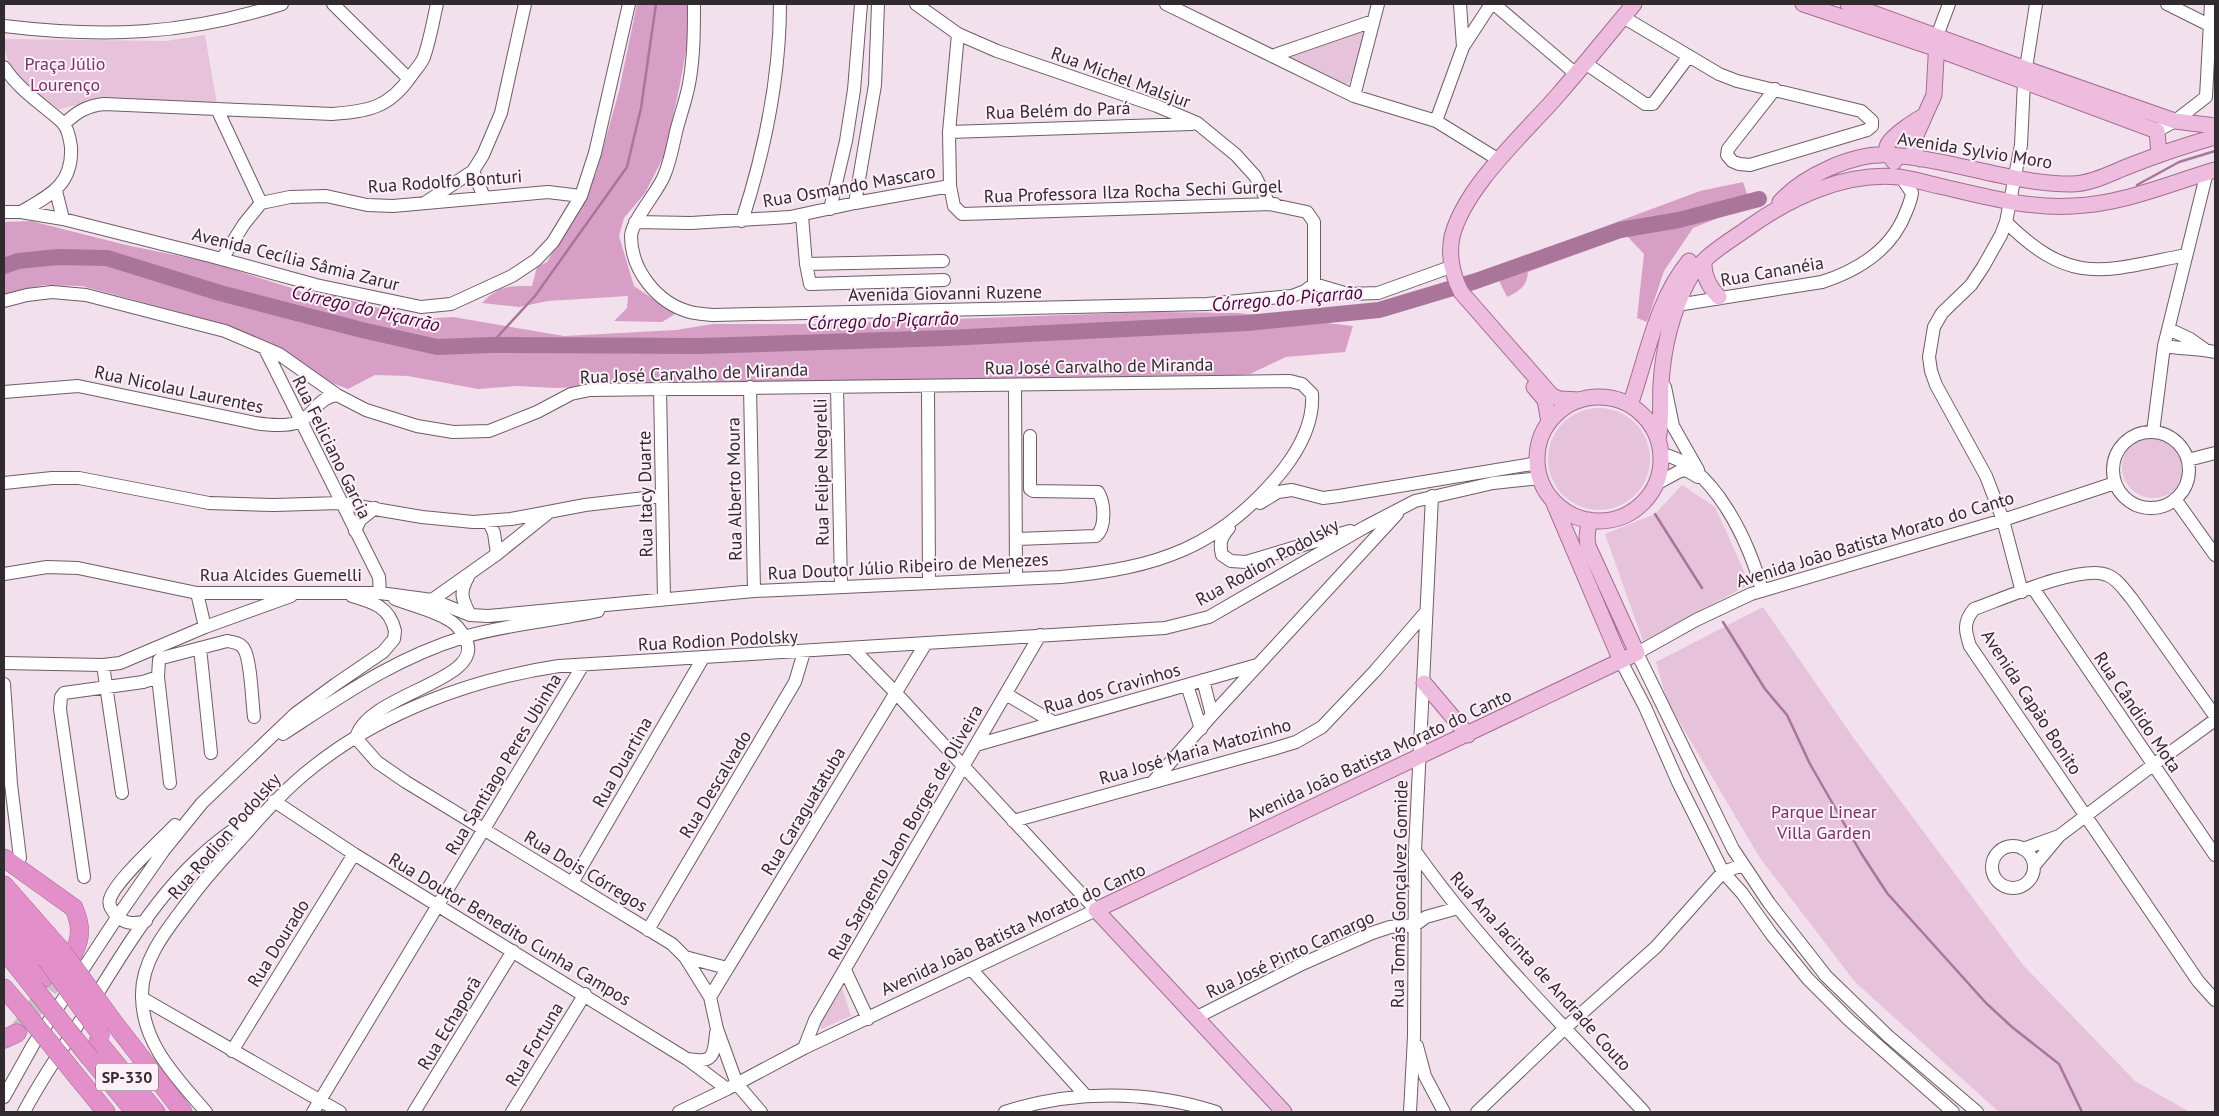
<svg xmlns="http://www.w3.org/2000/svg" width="2219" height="1116" viewBox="0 0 2219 1116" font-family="'PT Sans',sans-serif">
<rect width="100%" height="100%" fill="#f2e0ec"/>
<path fill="#e7c2db" d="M1356,29L1364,32V37L1350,81L1345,88L1288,58V54Z
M205,35L217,104L104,99L59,109C38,94 0,70 5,39L166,41Z
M1548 459a51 51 0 1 1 102 0a51 51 0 1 1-102 0Z
M2122 467a31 31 0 1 1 62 0a31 31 0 1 1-62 0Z
M1682,485L1715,507L1750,584L1643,641L1605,534L1655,514Z
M1763,607L1855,740L2023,965L2135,1081L2190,1112H1999L1855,982L1760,858L1667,701L1656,662Z
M842,988L851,1016L821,1029V1022Z"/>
<path fill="#d79fc6" d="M637,4H687L688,39L680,84L665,154L645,193L624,218L619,236L634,286L675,314L662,322L614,321L627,308L628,296L548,301L519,307L482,303C499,285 509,286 532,286L537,267L547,262L596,174L619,91Z
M1743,182L1751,205L1693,228L1664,271L1647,322L1637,318L1644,254L1627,236L1528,272C1527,286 1520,291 1507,297L1493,268L1700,191Z
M31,221L126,245L209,262L298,290L314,299L331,295L419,319L453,317L564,336L676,330L713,324H814L1154,312L1238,313L1353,326L1345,352L1286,357L1250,374L1223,376L1101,379L671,382L558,388L516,386L478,389L408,376L375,375L348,389L332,383L271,343L209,320L82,286L44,285L4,295V222Z"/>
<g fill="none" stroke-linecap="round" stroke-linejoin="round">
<path stroke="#aa759b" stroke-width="2.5" d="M2137,185L2179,162L2215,151
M490,345L535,296L627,167L641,108L656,4
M1655,514L1702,588
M1723,622L1765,689L1787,715L1810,764L1861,853L1887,893L1986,1003L2012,1027L2059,1064L2082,1112"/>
<path stroke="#aa759b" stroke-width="16" d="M4,266L18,261L58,257L107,258L220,293L362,330L437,347L490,345L699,346L947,338L1247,323L1379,310L1476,281L1620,230L1679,220L1759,199"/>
<path stroke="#cbbcc6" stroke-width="18" stroke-dasharray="18 9" stroke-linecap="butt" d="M17,1033L66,964"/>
<defs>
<path id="minor" d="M333,4L409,79
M694,4C694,30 694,57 689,84C686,100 680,116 676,132C673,146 670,162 664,176C657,193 632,220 631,236C631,270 657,303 690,312C697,314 706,314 713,315L1207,304L1292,296L1305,291L1314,284
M916,4L958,34L997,51L1157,106L1197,123L1236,155L1255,176L1269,204L1307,212L1314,222V284
M1166,4L1354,96L1436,121L1499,160
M1460,4L1463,47
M1494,4L1576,74
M2167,4L2215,28
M1623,17L1719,74L1737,81L1861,111L1872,121V126L1867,130L1750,165L1739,164L1732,161L1727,155L1728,149L1775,89
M4,26C104,38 185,35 282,4
M958,34L949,132L950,186L954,206L962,214L1275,204
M1937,36L1949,4
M1272,56L1373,21
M1585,63L1645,104H1653L1689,56
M4,67C19,90 42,104 62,122C68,128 70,139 71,147C73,185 50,195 21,212
M1354,96L1378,4
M217,109L261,203
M1436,121L1463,47L1491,4
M64,124C77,112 86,106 104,104L332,114C369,111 389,108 411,76C415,70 422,63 424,57C430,40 433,21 437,4
M2157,131L2175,121L2206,97L2211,4
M949,132L1192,124
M473,171L484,197
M56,191L63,219
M426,202L473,171L483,155L501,113L525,4
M855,203L875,85L878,4
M830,209L846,141L854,90L861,4
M4,212H21L63,219L210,256L316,285L421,307L451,304L512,276L536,260L553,242L581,196L595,153L629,4
M802,216L806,264L810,284L944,280
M742,221C765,150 780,78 780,4
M635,222L691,223L790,217L855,203L950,186
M2006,222C2072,287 2103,271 2186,255
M222,259L244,224L261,203L290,197L326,196L367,205L393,206L548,192L581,196
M806,264L943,261
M1314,284L1348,294L1378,293L1445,269
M4,301L27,295L52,292L86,295L225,331L279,354L337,395L366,410L417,426L453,432L489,431L537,412L571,394L590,390L1290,381L1302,384L1312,394C1314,422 1300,448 1283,470C1220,548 1157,568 1061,577L754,591L488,616L470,615L432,600L380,593H197L78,568L47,567L4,574
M1670,303L1677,305L1822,282C1859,270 1892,249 1906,212C1909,205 1911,200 1912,193L1901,177
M2169,329L2190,339L2204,349
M2164,346C2181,349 2199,348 2215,352
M265,349L379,577L380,593
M1015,385L1016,578
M750,387L754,591
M837,387L841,587
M928,387L929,583
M1665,387L1673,426L1698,470
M660,389L664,599
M4,392L78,386L255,423C268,425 286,427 299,422C314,415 317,398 337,395
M2153,432L2164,346L2207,172
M2113 470a38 38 0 1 1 76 0a38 38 0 1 1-76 0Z
M1661,454C1713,463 1751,545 1762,591
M2188,460L2215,453
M4,483L52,478H79L209,503L274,505L340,503L422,517L473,522L511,519L585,505L662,496
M1656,484L1680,471L1686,470L1698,477
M2175,499L2215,555
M1260,503L1278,492L1292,490L1323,498L1339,496L1538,463
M489,522L494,533L497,554
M1229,528C1221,537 1219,543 1222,555L1231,561L1246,562L1350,531
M355,531L360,520L375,508
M1017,539L1096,536C1106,528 1105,503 1098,492L1033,491L1030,489V436
M468,577C459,593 462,599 470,615
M2033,588L2215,855
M2022,592L2003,520L1986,476L1936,385L1931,371L1929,357L1934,327L1942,313L1971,285L1983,267L2001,235L2006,222L2021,145L2024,81L2036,4
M197,593L205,627
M395,599C413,606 433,610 449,620C457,624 462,632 466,640C486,681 366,694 356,738L377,762L406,782L672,944L685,957L710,997L717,1029L737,1084L761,1112
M432,600L497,554L548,513
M200,648L211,753
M1621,661L1645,707L1678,782L1723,872L1742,893L1772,935L1808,979L1849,1020L1953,1112
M4,663L103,665L120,663L205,627L291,596
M103,665L122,793
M158,677L170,783
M1203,680L1212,715
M4,684L11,784L20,858
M1187,685L1201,729
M1006,694L1053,722
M2215,716L2132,599C2125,591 2118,579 2107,575C2082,564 2002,599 1974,609C1963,622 1965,631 1970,646L2198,981L2215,1000
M283,734C343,695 395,658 464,637C507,624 554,621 598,611
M976,745L1257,665
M1153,782L1212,715L1397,514
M274,801L354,854L687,1059L727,1089
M1013,821L1273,749L1296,742L1322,727L1375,671L1425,613
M1992 867a21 21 0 1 1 42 0a21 21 0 1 1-42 0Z
M2023,849L2059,836
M1415,851C1482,946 1566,1028 1644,1112
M2034,866L2059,836L2153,765L2215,720
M84,877L60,709L61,697L64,693L143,682L158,677L159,660L162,658L227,641C233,642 241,643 244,649C251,660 252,702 254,717
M572,883L703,658
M146,921C136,924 126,925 117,916C113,912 108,905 110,899C115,881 161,840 175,825
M648,930L795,682L804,652
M685,957L727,968
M845,970L868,1019
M972,970L1086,1096
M710,997L926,643
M142,998L340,1112
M1195,1018L1302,964L1372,933L1390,927L1415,925L1426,917L1458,908
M1417,1046L1425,1076L1444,1112
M804,1048L815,1020L1040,635
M232,1051L354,854
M687,1059C712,1063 714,1058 716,1033
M4,1097L33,1045L118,916L164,850L202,803L295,714L336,684L383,652L394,639L395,631C390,607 373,602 352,596
M24,1112C41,1079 64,1047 84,1015C133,937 175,860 259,814
M206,1112C177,1078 142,1044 142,996C141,959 169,927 190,899C205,878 223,859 241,839C264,813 286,788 313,767C382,712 472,679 559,666L1165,628L1209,617L1365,527L1415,501L1493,483L1540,478
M313,1112C402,962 494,815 583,665
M414,1112L513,951
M512,1112L585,994
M679,1112L727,1089L804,1048L1096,910L895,692L853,649
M1005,1112C1072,1090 1149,1090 1216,1112
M1410,1112L1414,1036L1415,851L1432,496
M1477,1112L1565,1028L1656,947L1723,872L1743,865
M1977,1112L1888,1036L1826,976L1769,903L1733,849L1637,653L1696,620L1751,594L2003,520L2115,483"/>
<path id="major" d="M1803,4L1937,49L2157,131L2159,155
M1848,4L2026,69L2175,121L2215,126
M1920,159L1914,150L1913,142L1934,95L1937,39
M1894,162C1891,158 1887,152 1887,147C1888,138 1916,120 1924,116
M1780,202C1803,176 1853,153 1888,155C1950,158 2009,184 2071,184C2091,184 2111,173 2129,166C2157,155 2186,145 2215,137
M1704,261C1703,275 1709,287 1719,297
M1534,387L1545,400L1549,422
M1537 459a62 62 0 1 1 124 0a62 62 0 1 1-124 0Z
M1580,400L1560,399L1552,396L1461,292C1452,274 1448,257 1452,237C1464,187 1525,133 1558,95C1584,65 1609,34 1634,4
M1630,405C1647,357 1656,301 1689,261
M1658,440C1662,421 1660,404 1661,384C1663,350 1672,313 1687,283C1699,258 1727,243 1748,228C1791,197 1845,172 1899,177C1912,179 1926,183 1939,186C1983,196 2028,209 2073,206C2123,204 2168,184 2215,170
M1553,501L1621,661
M1424,683L1468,735
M1284,1112L1096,910L1637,653L1588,546L1587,537L1589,520"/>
<path id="highway" d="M4,858L74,908C81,925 82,937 73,954
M4,885L62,951
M4,905L46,959
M4,930L44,978
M4,950L35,989
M4,988L23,1010
M112,1020L183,1112
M4,1039L17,1033
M98,1042L156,1112
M90,1058L135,1112
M79,1079L106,1112"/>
</defs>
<use href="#minor" stroke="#6c5d67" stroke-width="14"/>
<use href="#major" stroke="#a46c93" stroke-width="17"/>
<use href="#highway" stroke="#a46c93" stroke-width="19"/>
<use href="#minor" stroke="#fff" stroke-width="12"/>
<use href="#major" stroke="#eebcdf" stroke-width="15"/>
<use href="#highway" stroke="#e28fca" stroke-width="18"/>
<defs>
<path id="highway-bridge" d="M62,951L112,1020
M46,959L101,1035
M35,989L90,1058
M23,1010L79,1079"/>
</defs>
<use href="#highway-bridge" stroke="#a46c93" stroke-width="19" stroke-linecap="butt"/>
<use href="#highway-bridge" stroke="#e28fca" stroke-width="18"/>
</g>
<g text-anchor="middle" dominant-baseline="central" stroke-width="4" stroke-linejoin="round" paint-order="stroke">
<rect fill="#fdeff8" stroke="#6e656b" stroke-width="1" x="96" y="1063.5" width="62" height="27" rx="4"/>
<g font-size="16" font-weight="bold" fill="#312a2e">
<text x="127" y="1077">SP-330</text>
</g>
<g font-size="18" fill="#763365" stroke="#fdeff8">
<text x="65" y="63">Praça Júlio<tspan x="65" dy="21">Lourenço</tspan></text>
<text x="1824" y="811">Parque Linear<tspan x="1824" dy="21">Villa Garden</tspan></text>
</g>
<g font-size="18" fill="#312a2e" stroke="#fdeff8">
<text transform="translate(1121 77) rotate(20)">Rua Michel Malsjur</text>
<text transform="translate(1058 110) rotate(-2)">Rua Belém do Pará</text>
<text transform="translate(1975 150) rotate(9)">Avenida Sylvio Moro</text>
<text transform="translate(445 181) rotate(-4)">Rua Rodolfo Bonturi</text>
<text transform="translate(849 186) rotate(-10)">Rua Osmando Mascaro</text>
<text transform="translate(1133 191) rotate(-2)">Rua Professora Ilza Rocha Sechi Gurgel</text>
<text transform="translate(296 259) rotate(14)">Avenida Cecília Sâmia Zarur</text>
<text transform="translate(1772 271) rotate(-10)">Rua Cananéia</text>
<text transform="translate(945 293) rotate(-1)">Avenida Giovanni Ruzene</text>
<text transform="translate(1099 366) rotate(-1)">Rua José Carvalho de Miranda</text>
<text transform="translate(694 373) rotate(-2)">Rua José Carvalho de Miranda</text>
<text transform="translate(179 389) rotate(12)">Rua Nicolau Laurentes</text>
<text transform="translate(332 447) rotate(64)">Rua Feliciano Garcia</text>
<text transform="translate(821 472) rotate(-91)">Rua Felipe Negrelli</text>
<text transform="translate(734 489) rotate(-91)">Rua Alberto Moura</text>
<text transform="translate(645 494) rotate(-91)">Rua Itacy Duarte</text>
<text transform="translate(1875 539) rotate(-17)">Avenida João Batista Morato do Canto</text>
<text transform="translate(1267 562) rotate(-29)">Rua Rodion Podolsky</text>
<text transform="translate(908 566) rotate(-3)">Rua Doutor Júlio Ribeiro de Menezes</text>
<text x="281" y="574">Rua Alcides Guemelli</text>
<text transform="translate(718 640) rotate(-3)">Rua Rodion Podolsky</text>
<text transform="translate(1112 688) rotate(-16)">Rua dos Cravinhos</text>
<text transform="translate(2032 702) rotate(57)">Avenida Capão Bonito</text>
<text transform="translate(2138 712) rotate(56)">Rua Cândido Mota</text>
<text transform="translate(1195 751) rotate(-16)">Rua José Maria Matozinho</text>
<text transform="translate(1379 755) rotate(-25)">Avenida João Batista Morato do Canto</text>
<text transform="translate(622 762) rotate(-60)">Rua Duartina</text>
<text transform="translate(503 764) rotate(-59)">Rua Santiago Peres Ubinha</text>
<text transform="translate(715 784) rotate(-59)">Rua Descalvado</text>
<text transform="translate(803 811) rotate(-59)">Rua Caraguatatuba</text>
<text transform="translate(905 832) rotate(-60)">Rua Sargento Laon Borges de Oliveira</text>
<text transform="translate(224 836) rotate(-49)">Rua Rodion Podolsky</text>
<text transform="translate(586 871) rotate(31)">Rua Dois Córregos</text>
<text transform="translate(1399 894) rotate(-89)">Rua Tomás Gonçalvez Gomide</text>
<text transform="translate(510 929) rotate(31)">Rua Doutor Benedito Cunha Campos</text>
<text transform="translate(1013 929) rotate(-25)">Avenida João Batista Morato do Canto</text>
<text transform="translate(278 943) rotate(-58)">Rua Dourado</text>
<text transform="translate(1290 954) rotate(-25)">Rua José Pinto Camargo</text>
<text transform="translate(1541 971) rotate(48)">Rua Ana Jacinta de Andrade Couto</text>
<text transform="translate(449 1023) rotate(-59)">Rua Echaporã</text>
<text transform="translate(534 1044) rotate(-59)">Rua Fortuna</text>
</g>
<g font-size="19" font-style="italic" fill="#49063c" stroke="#fdeff8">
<text transform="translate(1287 298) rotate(-5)">Córrego do Piçarrão</text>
<text transform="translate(366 308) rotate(13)">Córrego do Piçarrão</text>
<text transform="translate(883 320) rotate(-2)">Córrego do Piçarrão</text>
</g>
</g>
<rect width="2219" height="1116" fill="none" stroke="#312a2e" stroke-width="10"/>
</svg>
